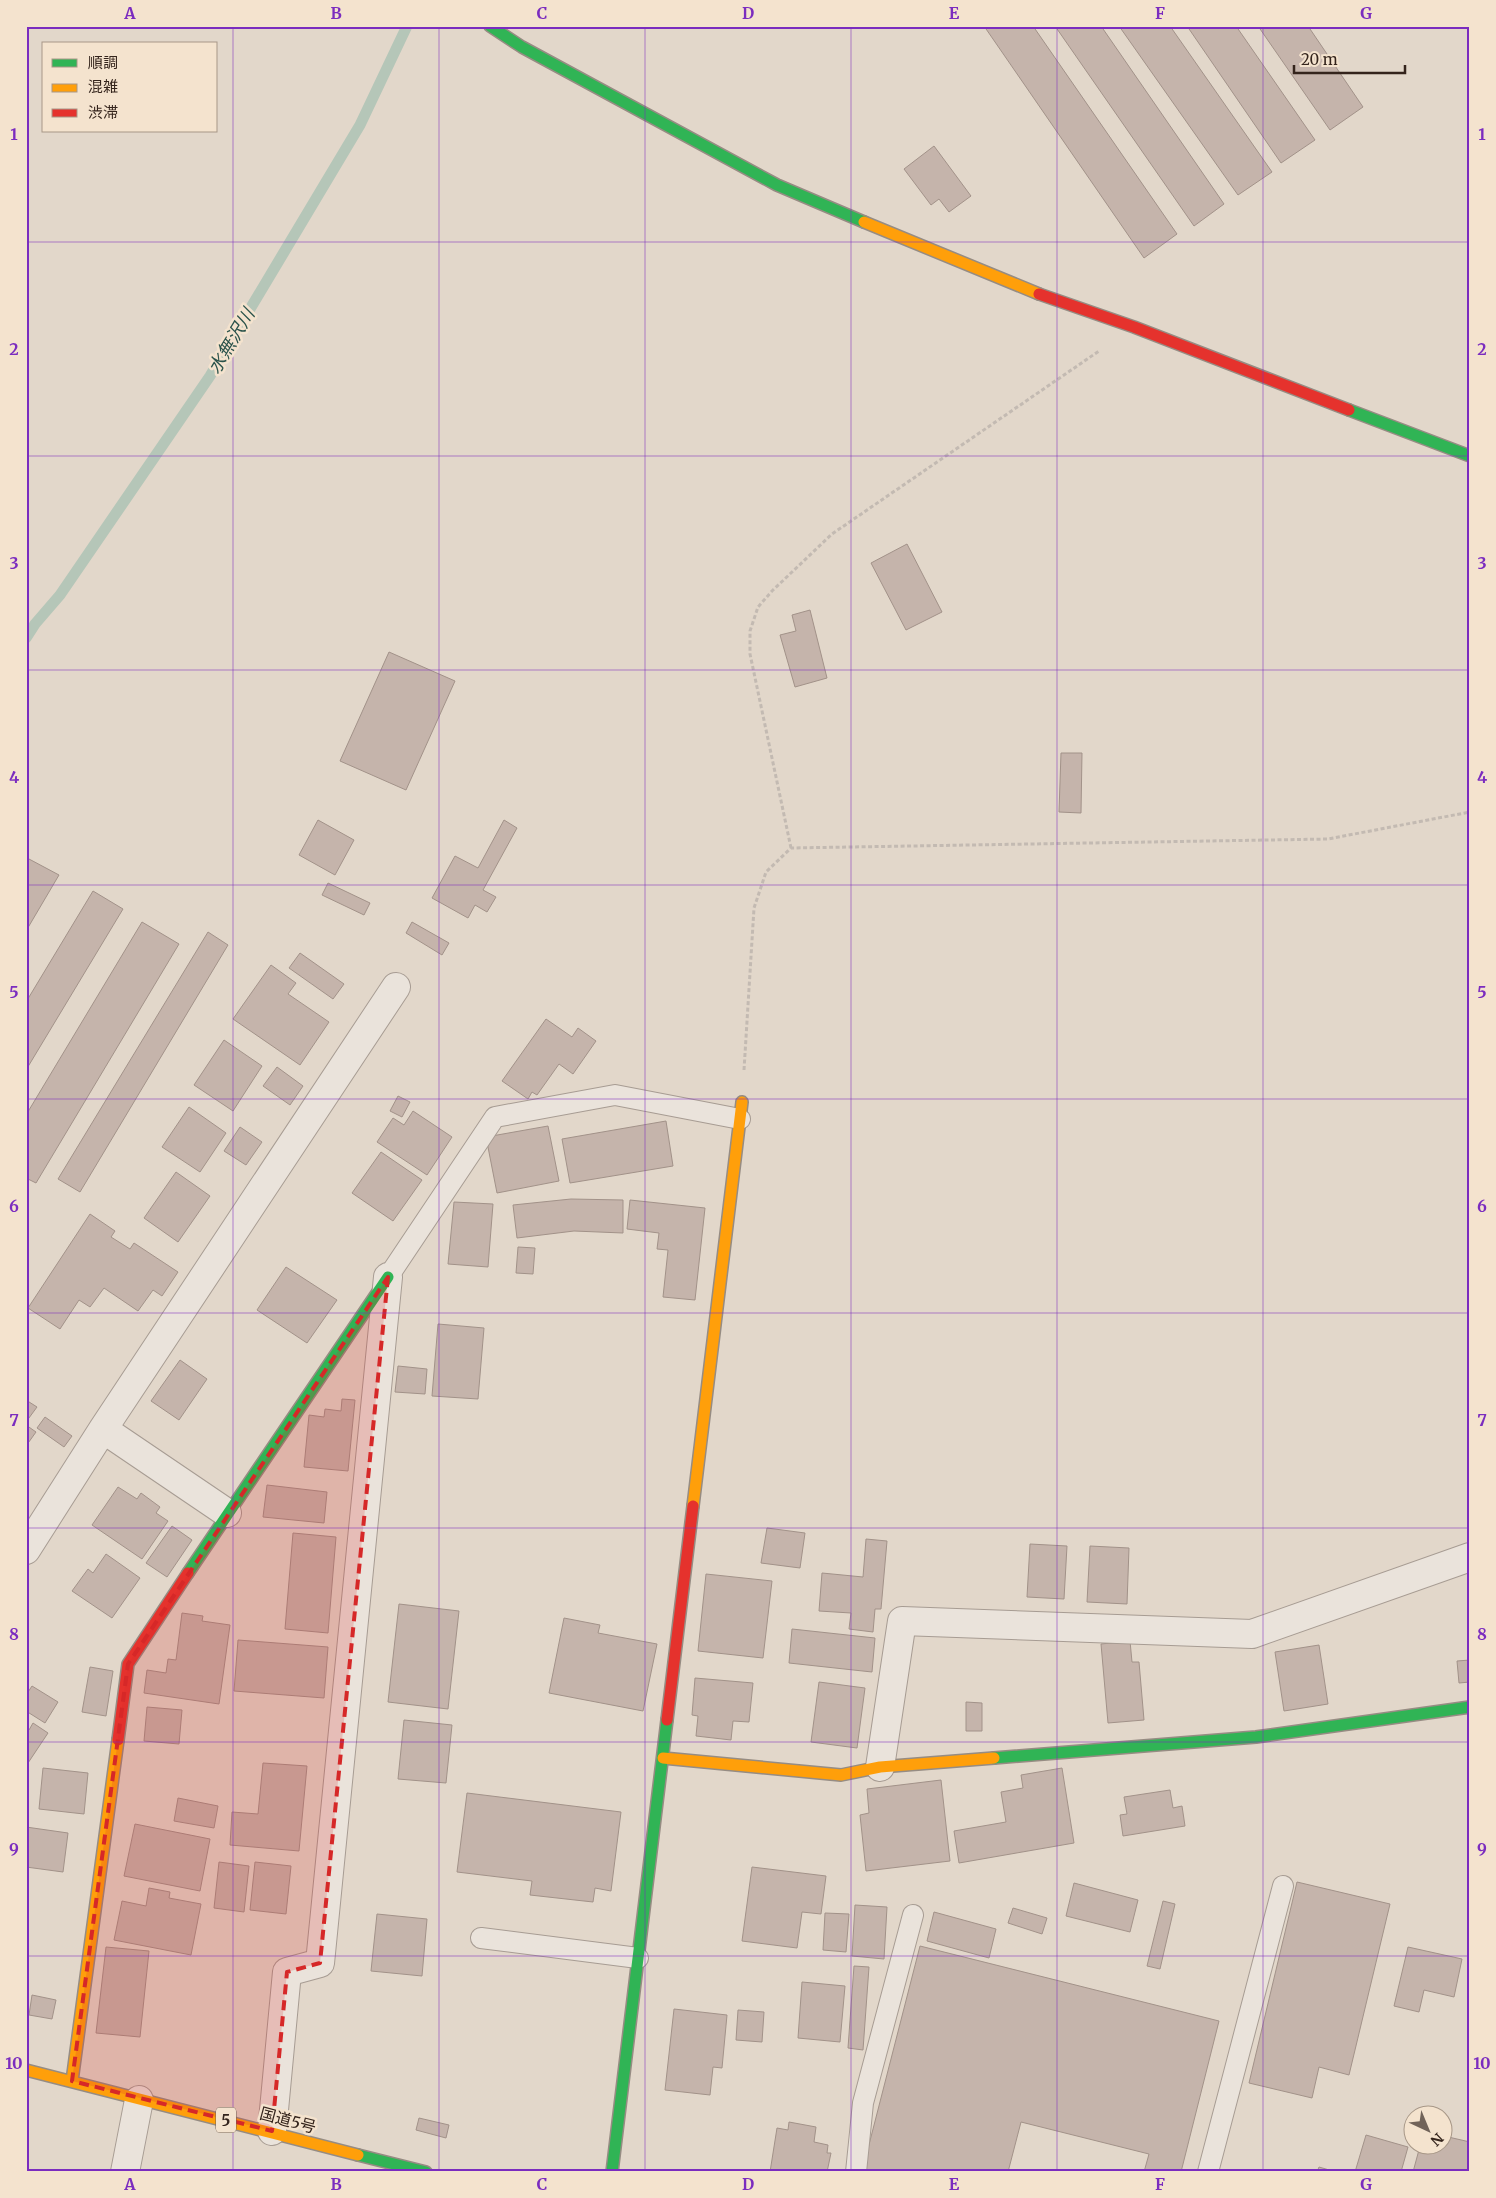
<svg xmlns="http://www.w3.org/2000/svg" width="1496" height="2198" viewBox="0 0 1496 2198" font-family="Merriweather,'Noto Sans JP',serif">
<rect width="100%" height="100%" fill="#e2d7ca"/>
<g fill="none" stroke-linecap="round" stroke-linejoin="round">
<path stroke="#b5c6b8" stroke-width="11" d="M26,638L35,624L60,595L210,376L360,125L407,26"/>
</g>
<path fill="#c5b4ab" stroke="#a29289" d="M984,26H1033L1177,234L1144,258Z
M1055,26H1101L1224,204L1194,226Z
M1119,26H1170L1272,172L1238,195Z
M1187,26H1236L1315,140L1281,163Z
M1258,26H1308L1363,107L1330,130Z
M934,146L971,196L949,212L939,199L931,205L904,169Z
M907,544L942,612L906,630L871,563Z
M810,610L827,678L795,687L780,635L796,631L792,615Z
M389,652L455,681L406,790L340,761Z
M1061,753H1082L1081,813L1059,812Z
M318,820L354,840L335,875L299,855Z
M504,820L517,828L483,890L496,897L487,912L475,905L468,918L432,898L455,856L478,868Z
M29,859L59,875L26,931V864Z
M328,883L370,903L364,915L322,895Z
M93,891L123,909L26,1070V1002Z
M142,922L179,944L36,1183L26,1178V1115Z
M412,922L449,943L442,955L406,933Z
M208,932L228,945L80,1192L58,1179Z
M300,953L344,984L333,999L289,968Z
M271,965L296,983L288,994L329,1022L300,1065L233,1019Z
M546,1019L572,1037L578,1028L596,1041L573,1074L559,1064L537,1095L532,1092L528,1099L502,1081Z
M224,1040L262,1066L233,1111L194,1085Z
M277,1067L303,1086L290,1105L263,1086Z
M398,1096L410,1102L402,1117L390,1111Z
M189,1107L226,1133L200,1172L162,1147Z
M413,1111L452,1137L427,1175L377,1142L393,1118L404,1125Z
M666,1121L673,1166L570,1183L562,1139Z
M548,1126L559,1181L497,1193L486,1137Z
M240,1127L262,1142L246,1165L224,1151Z
M381,1152L422,1180L393,1221L352,1193Z
M176,1172L210,1196L178,1242L144,1218Z
M571,1199L623,1200V1233L574,1231L517,1238L513,1205Z
M630,1200L705,1208L695,1300L663,1297L668,1250L657,1249L659,1233L627,1229Z
M454,1202L493,1204L488,1267L448,1264Z
M90,1214L115,1231L111,1237L130,1249L134,1243L178,1272L162,1296L153,1290L138,1311L104,1288L90,1307L79,1300L60,1329L28,1308Z
M518,1247L535,1248L533,1274L516,1273Z
M286,1267L337,1300L307,1343L257,1310Z
M438,1324L484,1328L478,1399L432,1396Z
M180,1360L207,1379L179,1420L151,1401Z
M398,1366L427,1369L425,1394L395,1392Z
M342,1399L355,1400L348,1471L304,1467L309,1415L324,1417L325,1409L341,1411Z
M26,1400L37,1407L26,1422Z
M45,1417L72,1436L64,1447L37,1428Z
M26,1425L36,1432L26,1446Z
M267,1485L327,1492L324,1523L263,1517Z
M118,1487L137,1499L141,1493L160,1507L156,1513L168,1521L142,1559L92,1525Z
M172,1526L192,1540L167,1577L146,1563Z
M767,1528L805,1533L800,1568L761,1563Z
M293,1533L336,1537L328,1633L285,1629Z
M866,1539L887,1541L881,1609H875L873,1632L849,1629L851,1613L819,1611L822,1573L863,1577Z
M1030,1544L1067,1546L1064,1599L1027,1597Z
M1090,1546L1129,1548L1127,1604L1087,1602Z
M106,1554L140,1578L112,1618L72,1591L88,1569L93,1573Z
M706,1574L772,1581L763,1658L698,1651Z
M399,1604L459,1611L448,1709L388,1702Z
M182,1613L203,1616L202,1621L230,1625L219,1704L144,1693L147,1670L166,1673L168,1659L176,1660Z
M564,1618L600,1625L598,1633L657,1644L643,1711L549,1693Z
M792,1629L875,1638L872,1672L789,1663Z
M238,1640L328,1647L324,1698L234,1691Z
M1130,1641L1132,1662H1139L1144,1720L1108,1723L1101,1644Z
M1319,1645L1328,1704L1284,1711L1275,1652Z
M1470,1660V1682L1459,1683L1457,1661Z
M90,1667L113,1671L106,1716L82,1712Z
M695,1678L753,1683L749,1722L733,1721L731,1740L696,1736L698,1716L692,1715Z
M819,1682L865,1688L857,1748L811,1742Z
M32,1686L58,1702L45,1723L26,1711V1695Z
M966,1702L982,1703V1731H966Z
M147,1707L182,1710L179,1744L144,1741Z
M404,1720L452,1725L446,1783L398,1779Z
M33,1723L48,1733L26,1766V1728L29,1730Z
M263,1763L307,1766L299,1851L230,1845L232,1812L258,1814Z
M43,1768L88,1773L84,1814L39,1809Z
M1062,1768L1074,1843L959,1863L954,1831L1006,1822L1001,1792L1023,1788L1021,1775Z
M941,1780L950,1861L866,1871L860,1815L869,1813L867,1789Z
M1170,1790L1173,1808L1182,1806L1185,1826L1123,1836L1120,1815L1127,1814L1124,1797Z
M467,1793L621,1812L611,1891L595,1888L593,1902L530,1895L532,1881L457,1872Z
M178,1798L218,1806L214,1828L174,1821Z
M135,1824L210,1839L200,1891L124,1876Z
M26,1827L68,1833L63,1872L26,1867Z
M219,1862L249,1866L244,1912L214,1908Z
M255,1862L291,1866L286,1914L250,1910Z
M752,1867L826,1876L821,1914L802,1912L797,1948L742,1941Z
M1297,1882L1390,1904L1349,2075L1319,2067L1312,2098L1249,2083Z
M1074,1883L1138,1900L1130,1932L1066,1916Z
M149,1888L170,1892L169,1898L201,1904L191,1955L114,1940L122,1901L146,1906Z
M1163,1901L1175,1904L1160,1969L1147,1966Z
M855,1905L887,1907L884,1959L852,1956Z
M1013,1908L1047,1918L1042,1934L1008,1923Z
M934,1912L996,1929L989,1958L927,1941Z
M825,1913L849,1914L846,1952L823,1950Z
M377,1914L427,1919L422,1976L371,1971Z
M920,1946L1219,2021L1181,2172H1144L1149,2154L1021,2122L1008,2172H862Z
M106,1947L149,1951L140,2037L96,2033Z
M1408,1947L1462,1959L1454,1997L1424,1990L1419,2012L1394,2006Z
M854,1966L869,1967L863,2050L848,2048Z
M802,1982L845,1986L840,2042L798,2038Z
M32,1995L56,2000L52,2019L29,2015Z
M674,2009L727,2015L722,2068L713,2067L710,2095L665,2090Z
M738,2010L764,2012L762,2042L736,2040Z
M419,2118L449,2125L446,2138L416,2130Z
M789,2122L816,2127L814,2142L828,2145L827,2153H831L827,2172H770L777,2128L788,2130Z
M1366,2135L1408,2147L1401,2172H1355Z
M1444,2136L1470,2142V2172H1413L1420,2146H1444Z
M1319,2167L1336,2172H1317Z"/>
<g fill="none" stroke-linecap="round" stroke-linejoin="round">
<defs>
<path id="lane" d="M388,1277L495,1117L615,1095L740,1119
M481,1938L638,1958
M856,2172L863,2103L913,1915
M1208,2172L1283,1886"/>
<path id="street" d="M103,1429L227,1513
M26,1550L103,1429L396,987
M880,1767L902,1621L1252,1634L1470,1557
M272,2131L287,1972L320,1963L388,1277
M125,2172L139,2100"/>
<path id="fast" d="M490,26L522,47L777,185L864,222
M1349,410L1470,456
M188,1573L388,1277
M994,1758L1256,1737L1470,1707
M358,2155L426,2172
M612,2172L667,1720"/>
<path id="slow" d="M864,222L1039,294
M693,1506L742,1102
M663,1758L841,1775L880,1767L994,1758
M26,2070L358,2155
M72,2081L118,1740"/>
<path id="jam" d="M1039,294L1134,327L1349,410
M667,1720L693,1506
M118,1740L128,1664L188,1573"/>
</defs>
<use href="#lane" stroke="#a79c93" stroke-width="22"/>
<use href="#street" stroke="#a79c93" stroke-width="30"/>
<use href="#fast" stroke="#968c83" stroke-width="14"/>
<use href="#slow" stroke="#968c83" stroke-width="14"/>
<use href="#jam" stroke="#968c83" stroke-width="14"/>
<path stroke="#c3bab2" stroke-width="3" stroke-dasharray="4 2.5" stroke-linecap="butt" d="M791,848L750,654V631L758,607L772,591L832,534L1099,351
M744,1070L754,908L766,872L791,848L1328,839L1470,812"/>
<use href="#lane" stroke="#eae3db" stroke-width="20"/>
<use href="#street" stroke="#eae3db" stroke-width="28"/>
<use href="#fast" stroke="#30b455" stroke-width="11"/>
<use href="#slow" stroke="#ff9f0a" stroke-width="11"/>
<use href="#jam" stroke="#e5322d" stroke-width="11"/>
</g>
<path fill="#d62828" fill-opacity="0.2" stroke="#d62828" stroke-width="4" stroke-dasharray="10 6" stroke-linejoin="round" d="M388,1277L320,1963L287,1972L272,2131L72,2081L128,1664Z"/>
<path fill="none" stroke="#7b2cbf" stroke-width="1" stroke-opacity="0.55" d="M233,26V2172M439,26V2172M645,26V2172M851,26V2172M1057,26V2172M1263,26V2172M26,242H1470M26,456H1470M26,670H1470M26,885H1470M26,1099H1470M26,1313H1470M26,1528H1470M26,1742H1470M26,1956H1470"/>
<g text-anchor="middle" dominant-baseline="central" stroke-width="5" stroke-linejoin="round" paint-order="stroke">
<rect fill="#f4e3ce" stroke="#6e5d51" stroke-width="1" x="216" y="2107.5" width="20" height="25" rx="4"/>
<g font-size="15" font-weight="bold" fill="#34241c">
<text x="226" y="2120">5</text>
</g>
<g font-size="16" fill="#34241c" stroke="#f4e3ce">
<text transform="translate(288 2120) rotate(15)">国道5号</text>
</g>
<g font-size="18" font-style="italic" fill="#2b534b" stroke="#f4e3ce">
<text transform="translate(231 341) rotate(-59)">水無沢川</text>
</g>
</g>
<rect width="1496" height="2198" fill="none" stroke="#f4e3ce" stroke-width="55"/>
<rect x="42" y="42" width="175" height="90" fill="#f4e3ce" stroke="#a79787"/>
<rect x="52" y="59" width="25" height="8" fill="#30b455" stroke="#a79787"/>
<text x="88" y="68" font-size="15" fill="#34241c">順調</text>
<rect x="52" y="84" width="25" height="8" fill="#ff9f0a" stroke="#a79787"/>
<text x="88" y="92" font-size="15" fill="#34241c">混雑</text>
<rect x="52" y="109" width="25" height="8" fill="#e5322d" stroke="#a79787"/>
<text x="88" y="118" font-size="15" fill="#34241c">渋滞</text>
<g transform="translate(1428 2130) rotate(136)"><circle r="24" fill="#f4e3ce" stroke="#a79787"/>
<path d="M0-4L9 19L0 12L-9 19Z" fill="#716359"/>
<text y="-8" font-size="14" font-weight="bold" text-anchor="middle" fill="#34241c">N</text>
</g>
<path d="M1294 65v8h111v-8" fill="none" stroke="#34241c" stroke-width="2.5"/>
<text x="1301" y="65" font-size="15" fill="#34241c" stroke="#f4e3ce" stroke-width="4" paint-order="stroke">20 m</text>
<rect x="28" y="28" width="1440" height="2142" fill="none" stroke="#7b2cbf" stroke-width="2"/>
<g font-size="16" text-anchor="middle" font-weight="bold" fill="#7b2cbf">
<text x="130" y="19">A</text>
<text x="336" y="19">B</text>
<text x="542" y="19">C</text>
<text x="748" y="19">D</text>
<text x="954" y="19">E</text>
<text x="1160" y="19">F</text>
<text x="1366" y="19">G</text>
<text x="14" y="140">1</text>
<text x="1482" y="140">1</text>
<text x="14" y="355">2</text>
<text x="1482" y="355">2</text>
<text x="14" y="569">3</text>
<text x="1482" y="569">3</text>
<text x="14" y="783">4</text>
<text x="1482" y="783">4</text>
<text x="14" y="998">5</text>
<text x="1482" y="998">5</text>
<text x="14" y="1212">6</text>
<text x="1482" y="1212">6</text>
<text x="14" y="1426">7</text>
<text x="1482" y="1426">7</text>
<text x="14" y="1640">8</text>
<text x="1482" y="1640">8</text>
<text x="14" y="1855">9</text>
<text x="1482" y="1855">9</text>
<text x="14" y="2069">10</text>
<text x="1482" y="2069">10</text>
<text x="130" y="2190">A</text>
<text x="336" y="2190">B</text>
<text x="542" y="2190">C</text>
<text x="748" y="2190">D</text>
<text x="954" y="2190">E</text>
<text x="1160" y="2190">F</text>
<text x="1366" y="2190">G</text>
</g>
</svg>
